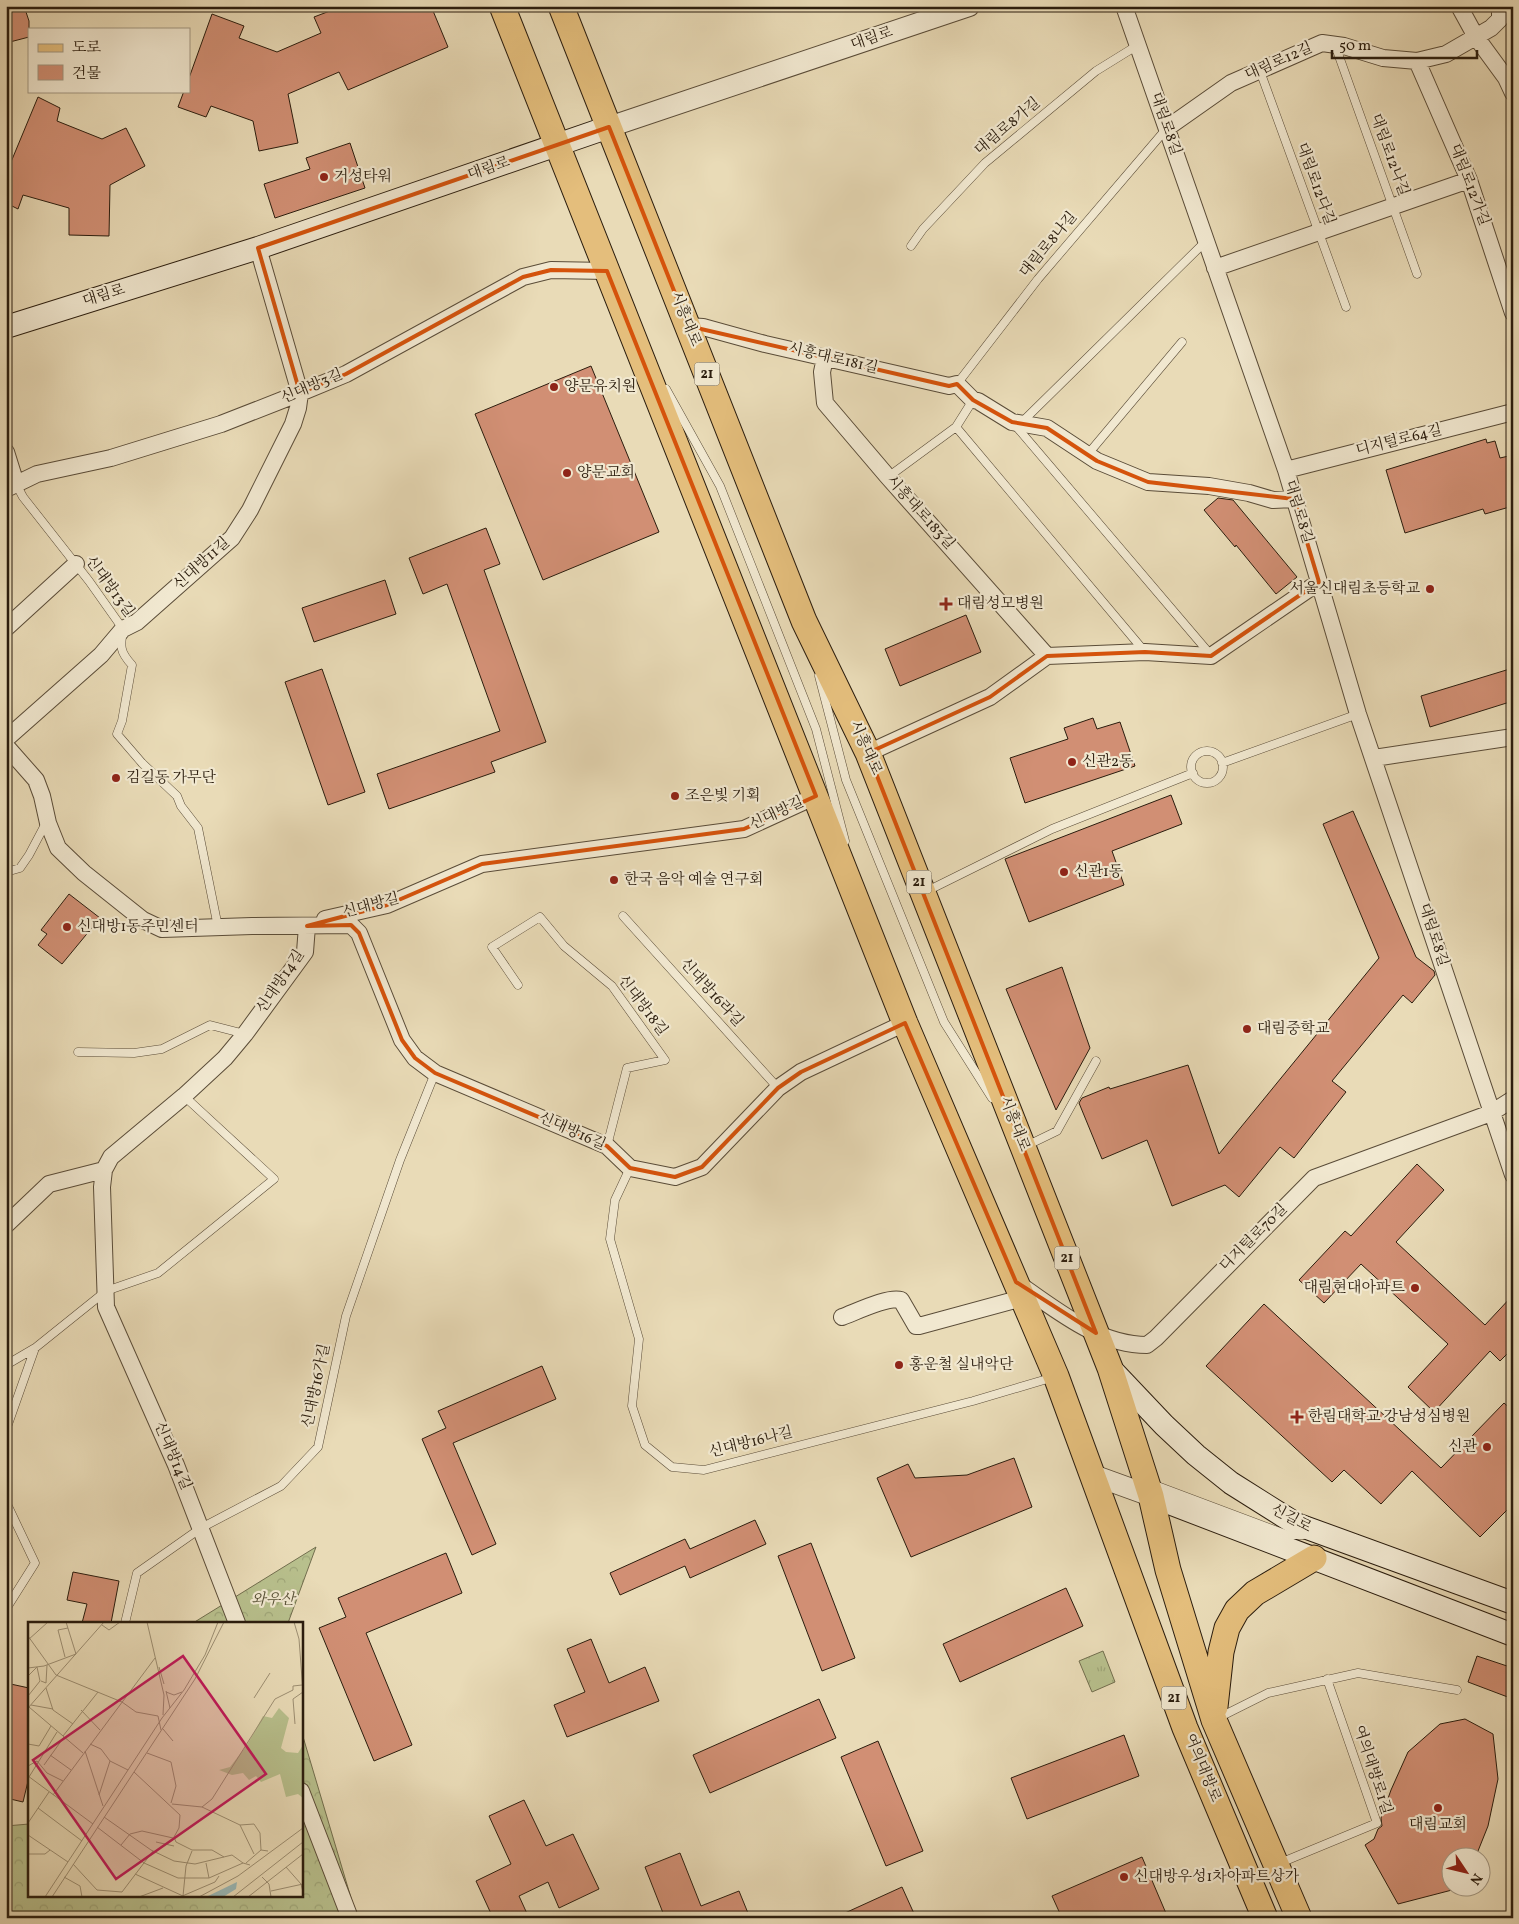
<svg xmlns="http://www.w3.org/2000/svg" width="1519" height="1924" viewBox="0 0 1519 1924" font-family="Vollkorn,'Noto Serif KR',serif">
<defs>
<pattern id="forest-crowns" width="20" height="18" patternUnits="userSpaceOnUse" patternTransform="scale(1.25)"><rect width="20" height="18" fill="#b8c08d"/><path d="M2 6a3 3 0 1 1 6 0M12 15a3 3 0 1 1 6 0" fill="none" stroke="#9ea578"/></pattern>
<pattern id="park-tufts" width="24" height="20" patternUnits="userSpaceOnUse" patternTransform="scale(1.25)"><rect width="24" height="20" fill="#b8c08d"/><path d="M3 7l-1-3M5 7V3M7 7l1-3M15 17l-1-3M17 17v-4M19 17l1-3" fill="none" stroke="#9ea578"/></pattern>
</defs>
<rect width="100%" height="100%" fill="#e9dbb7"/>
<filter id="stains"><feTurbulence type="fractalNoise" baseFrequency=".004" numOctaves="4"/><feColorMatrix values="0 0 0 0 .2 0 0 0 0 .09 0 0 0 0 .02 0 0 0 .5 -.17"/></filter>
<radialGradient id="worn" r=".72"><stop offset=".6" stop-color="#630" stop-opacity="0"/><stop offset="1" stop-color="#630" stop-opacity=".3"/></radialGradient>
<path fill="url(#forest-crowns)" stroke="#726e4e" d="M316,1547L288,1623H193Z
M301,1730L357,1918H6V1826L29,1824V1895H301Z"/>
<path fill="url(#park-tufts)" stroke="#726e4e" d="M1103,1651L1115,1682L1092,1692L1079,1661Z"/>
<path fill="#d18f74" stroke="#2b1d0e" d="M6,6H24L29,21V37L6,43Z
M343,6H431L448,47L348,90L339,72L288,94L298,143L259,151L253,121L211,106L206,117L178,107L184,91H189V78L212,14L244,26L239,38L277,52L321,33L314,17Z
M38,97L60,108L57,121L102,139L126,128L145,166L110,185L109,236L69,235V208L23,195L18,209L6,203V174Z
M350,143L365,188L275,218L264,184L310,169L306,158Z
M591,366L659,532L543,580L475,414Z
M1486,439L1487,443L1495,441L1500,458L1513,455V506L1485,514L1483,509L1405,533L1386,470Z
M1218,498L1233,500L1297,577L1276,594L1236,545L1235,547L1204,510Z
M486,528L500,564L484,570L546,742L491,762L495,772L389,809L377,774L500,731L447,584L423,594L409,558Z
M385,580L396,614L314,642L302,608Z
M966,615L981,652L900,686L885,649Z
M1513,668V701L1430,727L1421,696Z
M322,669L365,792L328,805L285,682Z
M1093,718L1097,729L1120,722L1135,766L1025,803L1010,758L1068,739L1064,728Z
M1171,795L1182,824L1112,851L1124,885L1029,922L1005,859Z
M1353,811L1416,957L1434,971L1435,975L1412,1003L1403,995L1332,1081L1346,1092L1294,1158L1280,1147L1239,1197L1225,1185L1172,1206L1147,1140L1102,1159L1079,1103L1082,1098L1109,1087L1110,1089L1188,1065L1219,1154L1379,958L1323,824Z
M69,894L100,918L62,964L38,945L47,934L41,930Z
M1062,967L1090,1048L1056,1110L1006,989Z
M1417,1164L1444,1190L1396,1242L1485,1325L1513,1295V1348L1500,1361L1490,1351L1434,1412L1408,1387L1448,1344L1361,1264L1324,1303L1299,1280L1345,1231L1351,1236Z
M1264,1304L1441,1468L1504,1403L1513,1411V1504L1480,1537L1412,1471L1381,1504L1344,1470L1332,1482L1206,1366Z
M542,1366L556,1399L453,1443L496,1544L472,1555L422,1439L446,1428L438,1411Z
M1014,1458L1032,1507L911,1557L877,1478L908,1464L915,1478L967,1475Z
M755,1520L766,1544L690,1578L685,1566L620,1595L610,1573L685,1539L690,1549Z
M811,1543L855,1658L822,1671L778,1556Z
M446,1553L462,1593L366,1633L412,1745L374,1761L319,1628L346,1617L338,1598Z
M73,1572L119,1581L111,1623H82L87,1604L67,1600Z
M1066,1588L1083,1626L960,1682L943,1644Z
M591,1639L609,1683L645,1667L659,1701L567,1737L554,1705L585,1692L567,1649Z
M1477,1656L1513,1668V1699L1468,1682Z
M6,1683L29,1688V1777L23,1802L6,1798Z
M819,1699L836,1738L710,1793L693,1755Z
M1465,1719L1493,1734L1498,1779L1488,1826L1476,1856H1452V1890L1398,1904L1365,1845L1374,1839L1378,1829L1382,1826L1381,1818L1391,1790L1408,1752L1440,1724Z
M1124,1735L1139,1776L1027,1819L1011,1778Z
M878,1741L923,1851L886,1866L841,1757Z
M524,1800L546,1846L573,1834L599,1889L559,1908L548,1882L519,1896L529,1918H493L476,1881L511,1864L489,1816Z
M680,1853L701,1906L739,1891L750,1918H665L645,1867Z
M1142,1857L1168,1918H1062L1052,1896Z
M902,1887L916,1918H834Z"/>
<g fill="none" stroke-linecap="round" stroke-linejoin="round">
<defs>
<path id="service" d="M1335,45L1417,274
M1260,71L1346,307
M911,246L923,229L985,163L1096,71L1138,45
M957,384L1038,279L1167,128
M666,389L720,486L816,729L845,841
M1021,423L1206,241
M1015,425L1210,654
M956,427L1145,652
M1088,454L1182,342
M888,477L956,427L973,400
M16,484L23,497L89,581L123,629C120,647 120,652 132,665L122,721L117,734L142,763L177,796L181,806L198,828L218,927
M819,676L846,780L944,1022L992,1098
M1191 767a16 16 0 1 1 32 0a16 16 0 1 1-32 0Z
M1222,763L1358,714
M6,872L20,868L29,855L47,821
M925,892L1052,829L1193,773
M623,916L778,1088
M518,985L492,947L540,917L564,946L612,986L665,1060L627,1068L607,1146
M78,1052L134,1053L162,1049L210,1025L245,1034
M1026,1146L1057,1131L1096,1061
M630,1168L615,1200L610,1239L639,1339L632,1406L645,1445L672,1467L704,1470L973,1401L1054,1377
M6,1365L35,1348
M6,1430L35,1348L106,1291L158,1273L274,1179L184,1096
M1152,1484L1288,1535H1303
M6,1502L35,1563L6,1609
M125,1623L137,1573L201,1528L281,1486L318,1447L346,1316L400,1160L435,1073
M1218,1718L1268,1693L1358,1673L1457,1690
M1280,1863L1377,1823L1327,1679"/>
<path id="minor" d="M1124,6L1286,470L1358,714L1513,1175
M1459,6L1476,37L1506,78L1513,93
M1417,61L1469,180L1513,313
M1167,128L1231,83L1322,43L1344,46L1383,58L1417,61L1446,54L1491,28L1500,19V6
M1215,268L1469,180
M688,326L703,327L765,344L949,386L957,384L973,400L978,401L1012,422L1047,428L1097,461L1148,482L1209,486L1249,493L1273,500L1294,499
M825,358L822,372L825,403L888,477L1047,656
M6,452L16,484
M1286,470L1513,412
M6,489L37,474L111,458L221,424L300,393L346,374L523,277L551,270L607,271
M6,628L76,564
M6,739L101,655L123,629L137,622L232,538L250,510L293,424L298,408L300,393L258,248
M6,746L36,780L42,796L48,823L58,848L84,873L143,920L162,929L252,926L351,925L359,933L402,1040L415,1058L435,1073L607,1146L630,1168L675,1177L702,1167L778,1088L801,1072L905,1023
M868,753L990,697L1047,656L1145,652L1211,656L1319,582
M1374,758L1513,737
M325,919L387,905L482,864L744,829L816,796
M6,1225L49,1184L104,1170
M1017,1283C1056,1309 1097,1345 1147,1345L1156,1338L1314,1178L1491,1113L1513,1099
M842,1317C856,1312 888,1296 901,1300L916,1326H919L1022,1298
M237,1623L176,1465L106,1307L102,1187L104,1170L111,1157L184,1096L225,1058L245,1034L305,952L307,926
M301,1791L350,1918"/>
<path id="tertiary" d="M609,127L969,6
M1093,1475L1151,1496"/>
<path id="secondary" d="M6,327L258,248L609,127
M1110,1368L1164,1425L1196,1455L1231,1483L1296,1524L1513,1603
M1151,1496L1513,1635"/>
<path id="primary" d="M502,6L905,1023L1056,1376L1185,1728L1265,1918
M561,6L804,621L868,753L1110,1368L1151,1496L1168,1570L1214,1720L1299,1918
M1215,1707L1221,1652L1227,1628L1237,1610L1255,1593L1314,1558"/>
</defs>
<use href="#service" stroke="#5a4c38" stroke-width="9"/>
<use href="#minor" stroke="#5a4c38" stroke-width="18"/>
<use href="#tertiary" stroke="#5a4c38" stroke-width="22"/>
<use href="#secondary" stroke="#2b1d0e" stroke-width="24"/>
<use href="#primary" stroke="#2b1d0e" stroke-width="27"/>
<use href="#service" stroke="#f1e8d0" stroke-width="8"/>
<use href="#minor" stroke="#f1e8d0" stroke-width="16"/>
<use href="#tertiary" stroke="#f1e8d0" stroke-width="20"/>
<use href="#secondary" stroke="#f1e8d0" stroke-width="22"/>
<use href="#primary" stroke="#e4be7c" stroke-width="25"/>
</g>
<path fill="none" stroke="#d5530c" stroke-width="4" stroke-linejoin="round" d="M609,127L688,326L949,386L957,384L973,400L1012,422L1047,428L1097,461L1148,482L1294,499L1319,582L1211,656L1145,652L1047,656L990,697L868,753L1096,1333L1016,1282L905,1023L801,1072L778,1088L702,1167L675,1177L630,1168L607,1146L435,1073L415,1058L402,1040L359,933L351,925L307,926L387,905L482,864L744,829L816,796L607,271L551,270L523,277L346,374L300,393L258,248Z"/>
<g fill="#8f2418" stroke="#f1e8d0" stroke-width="2">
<circle cx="324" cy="177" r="5"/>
<circle cx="554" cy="387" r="5"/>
<circle cx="567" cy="473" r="5"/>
<circle cx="1430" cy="589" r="5"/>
<path d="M943.5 596.5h5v5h5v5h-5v5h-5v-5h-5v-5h5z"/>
<circle cx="1072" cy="762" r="5"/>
<circle cx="116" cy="778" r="5"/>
<circle cx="675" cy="796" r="5"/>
<circle cx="1064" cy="872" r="5"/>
<circle cx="614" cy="880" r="5"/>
<circle cx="67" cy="927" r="5"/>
<circle cx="1247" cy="1029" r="5"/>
<circle cx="1415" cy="1288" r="5"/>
<circle cx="899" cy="1365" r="5"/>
<path d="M1294.5 1409.5h5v5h5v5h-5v5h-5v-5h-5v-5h5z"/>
<circle cx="1487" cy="1447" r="5"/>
<circle cx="1438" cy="1808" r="5"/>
<circle cx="1124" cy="1877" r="5"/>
</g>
<g text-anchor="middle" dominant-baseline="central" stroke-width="4.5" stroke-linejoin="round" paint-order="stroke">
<g fill="#f1e8d0" stroke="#665a48" stroke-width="1">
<rect x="694.5" y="362.5" width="25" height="23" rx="4"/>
<rect x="906.5" y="870.5" width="25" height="23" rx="4"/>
<rect x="1054.5" y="1246.5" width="25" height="23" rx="4"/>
<rect x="1161.5" y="1686.5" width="25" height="23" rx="4"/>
</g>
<g font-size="14" font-weight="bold" fill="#2b1d0e">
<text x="707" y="374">21</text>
<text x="919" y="882">21</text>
<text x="1067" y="1258">21</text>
<text x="1174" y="1698">21</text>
</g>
<g font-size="15" fill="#2b1d0e" stroke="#f1e8d0">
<text transform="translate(872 39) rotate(-19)">대림로</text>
<text transform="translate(1279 62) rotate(-24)">대림로12길</text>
<text transform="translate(1165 124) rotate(71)">대림로8길</text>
<text transform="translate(1008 127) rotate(-40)">대림로8가길</text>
<text transform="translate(1389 155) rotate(70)">대림로12나길</text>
<text transform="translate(489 169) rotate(-19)">대림로</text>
<text transform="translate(1315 184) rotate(70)">대림로12다길</text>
<text transform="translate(1469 185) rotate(69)">대림로12가길</text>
<text transform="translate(1049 245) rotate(-50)">대림로8나길</text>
<text transform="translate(104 296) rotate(-17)">대림로</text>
<text transform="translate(685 319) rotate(68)">시흥대로</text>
<text transform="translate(833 359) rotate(13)">시흥대로181길</text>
<text transform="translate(312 387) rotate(-23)">신대방3길</text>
<text transform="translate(1399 441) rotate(-14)">디지털로64길</text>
<text transform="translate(1298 512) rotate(73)">대림로8길</text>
<text transform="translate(920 513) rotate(48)">시흥대로183길</text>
<text transform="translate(202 564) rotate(-42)">신대방11길</text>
<text transform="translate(109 587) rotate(54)">신대방13길</text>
<text transform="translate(865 748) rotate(66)">시흥대로</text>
<text transform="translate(777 814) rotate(-25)">신대방길</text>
<text transform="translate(371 906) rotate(-15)">신대방길</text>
<text transform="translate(1433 935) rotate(72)">대림로8길</text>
<text transform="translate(281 982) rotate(-56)">신대방14길</text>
<text transform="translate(711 993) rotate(48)">신대방16라길</text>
<text transform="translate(642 1006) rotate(53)">신대방18길</text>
<text transform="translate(1014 1124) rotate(69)">시흥대로</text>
<text transform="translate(572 1132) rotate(24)">신대방16길</text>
<text transform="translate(1254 1238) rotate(-45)">디지털로70길</text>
<text transform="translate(317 1386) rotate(-78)">신대방16가길</text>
<text transform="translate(751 1443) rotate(-14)">신대방16나길</text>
<text transform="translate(172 1456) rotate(67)">신대방14길</text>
<text transform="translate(1291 1519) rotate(28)">신길로</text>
<text transform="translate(1202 1768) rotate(68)">여의대방로</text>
<text transform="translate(1372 1770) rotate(72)">여의대방로1길</text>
</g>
<g font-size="15" fill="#2b1d0e" stroke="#f1e8d0" text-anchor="start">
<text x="334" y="177">거성타워</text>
<text x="564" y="387">양문유치원</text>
<text x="577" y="473">양문교회</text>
<text x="1420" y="589" text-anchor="end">서울신대림초등학교</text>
<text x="957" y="604">대림성모병원</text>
<text x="1082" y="762">신관2동</text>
<text x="126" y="778">김길동 가무단</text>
<text x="685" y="796">조은빛 기획</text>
<text x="1074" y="872">신관1동</text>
<text x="624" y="880">한국 음악 예술 연구회</text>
<text x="77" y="927">신대방1동주민센터</text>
<text x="1257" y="1029">대림중학교</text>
<text x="1405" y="1288" text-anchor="end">대림현대아파트</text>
<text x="909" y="1365">홍운철 실내악단</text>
<text x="1308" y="1417">한림대학교 강남성심병원</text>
<text x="1477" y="1447" text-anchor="end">신관</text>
<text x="1438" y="1825" text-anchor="middle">대림교회</text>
<text x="1134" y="1877">신대방우성1차아파트상가</text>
</g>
<g font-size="15" font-style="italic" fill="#554e34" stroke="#f1e8d0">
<text x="273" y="1600">와우산</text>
</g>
</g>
<g transform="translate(28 1622)">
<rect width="275" height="275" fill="#e9dbb7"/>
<path d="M251,86L261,96L253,126L258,130L270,131L275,123V176L270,172L258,175L252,152L233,160L228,154L221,158L215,151L204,153L191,148L202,145L219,123L235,94L244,96Z" fill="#b8c08d"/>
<path d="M209,260L208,267L195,275H178Z" fill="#9ab9b8"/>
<path fill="none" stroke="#9d8f73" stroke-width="1" d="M119,0L136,73L135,93M266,0L271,17L275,70L265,77L267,102M74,3L81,8L92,0M0,14L28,53L94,80L108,90L130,94L133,108M0,18L20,0M37,35L30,8L40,6M131,45L136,62M0,46L16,44L48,32L38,0M0,54L9,45L12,59M13,59L18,61L19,43M18,66L25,88L45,102M138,69L142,86M138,70L146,73L154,70M0,74L12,59M226,76L242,51M3,83L25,87M1,85L55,131M0,86L76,0M53,88L72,108M135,107L145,119M35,114L70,70M0,122L11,124L23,104M62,122L73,127L82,139L100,148M57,129L75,184M119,131L143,140L148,164L143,181M22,133L43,148M16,143L36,115M0,144L9,139L19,151L35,159M106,150L152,193L151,206L146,215L148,220L164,228H184L196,235M0,154L65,202M1,155L29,110M25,173L127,36M71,173L82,139M144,182L174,185L212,203L226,202L232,211L233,228L240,229M174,185L184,177L247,77L265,68V64L274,63M10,186L54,219M76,195L123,228L146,239L167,242L204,233L215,241M0,201L21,170M212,203L226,232M69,205L116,241L150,256H181L215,241L222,243M0,213L40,240M128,220L146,224M93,223L102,212L114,209L145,216M0,232H17L22,228M178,241L181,256M218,241L233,228M45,242L69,268L94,270L125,229M258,245L273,262L275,270M107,252L155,274M36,255L52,264L54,275M234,255L241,262L243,275M243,269L275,262M155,274L158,244L164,229M17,275L134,96L156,68L177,33L190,0M24,275L167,57L196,0M111,275L135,266M152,275L187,260L191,254M171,275L210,254L275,206M205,275L275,220M220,275L275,232"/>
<path fill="#c2185b" fill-opacity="0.15" stroke="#c2185b" stroke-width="2.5" d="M155,34L238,152L88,257L5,138Z"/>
<rect width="275" height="275" fill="none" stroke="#2b1d0e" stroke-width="2.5"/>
</g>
<rect width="1519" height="1924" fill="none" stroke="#e9dbb7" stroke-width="25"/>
<rect x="8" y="8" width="1504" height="1909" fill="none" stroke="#2b1d0e" stroke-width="2.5"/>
<rect x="12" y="12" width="1494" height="1899" fill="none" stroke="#2b1d0e"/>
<rect x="28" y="28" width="162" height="65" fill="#f1e8d0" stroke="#a29782"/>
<rect x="38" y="44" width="25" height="8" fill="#e4be7c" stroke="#a29782"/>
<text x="72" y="52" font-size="15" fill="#2b1d0e">도로</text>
<rect x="38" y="65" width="25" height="15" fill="#d18f74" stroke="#a29782"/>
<text x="72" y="78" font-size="15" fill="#2b1d0e">건물</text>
<g transform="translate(1466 1872) rotate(125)"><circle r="24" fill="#f1e8d0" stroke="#a29782"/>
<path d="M0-4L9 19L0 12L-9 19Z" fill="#8f2418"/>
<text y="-8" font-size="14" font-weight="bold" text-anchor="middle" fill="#2b1d0e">N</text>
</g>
<path d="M1332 50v8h145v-8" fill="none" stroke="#2b1d0e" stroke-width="2.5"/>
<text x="1339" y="50" font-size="15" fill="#2b1d0e" stroke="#f1e8d0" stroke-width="4" paint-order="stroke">50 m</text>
<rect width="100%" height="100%" filter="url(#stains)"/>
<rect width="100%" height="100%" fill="url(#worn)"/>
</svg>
